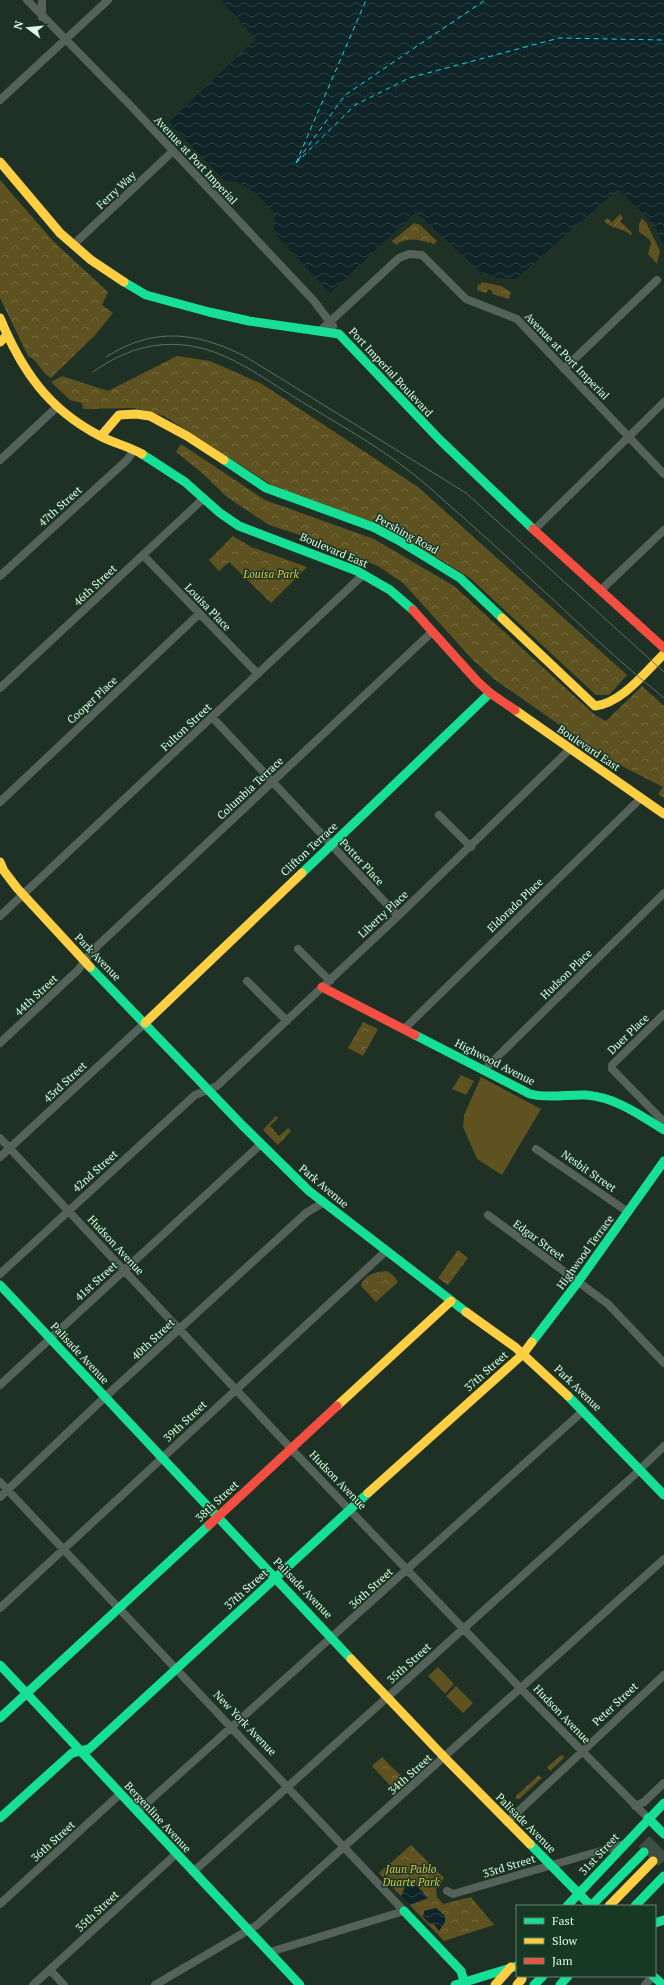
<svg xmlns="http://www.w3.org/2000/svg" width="664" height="1985" viewBox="0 0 664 1985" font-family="'PT Serif',serif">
<defs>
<pattern id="forest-crowns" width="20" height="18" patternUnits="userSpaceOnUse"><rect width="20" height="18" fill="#5e5221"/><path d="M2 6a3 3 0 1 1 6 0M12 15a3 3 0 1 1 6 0" fill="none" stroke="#756c41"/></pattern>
<pattern id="garden-furrows" width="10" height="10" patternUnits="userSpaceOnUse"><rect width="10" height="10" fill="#5e5221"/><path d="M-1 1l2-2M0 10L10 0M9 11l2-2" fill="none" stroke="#756c41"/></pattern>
<pattern id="water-waves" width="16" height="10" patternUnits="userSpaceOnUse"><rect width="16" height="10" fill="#0e2427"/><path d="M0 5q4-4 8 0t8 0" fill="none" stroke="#314446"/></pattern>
</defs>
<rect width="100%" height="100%" fill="#1f3025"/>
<path fill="#5e5221" d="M642,218L647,224L660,251L657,264L648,254L651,243L649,239L639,232V224Z
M461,1075L474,1081L466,1095L452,1089Z
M481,1077L541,1109L502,1175L477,1159L463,1127L464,1115Z
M438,1667L454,1684L445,1694L428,1676Z
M456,1686L473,1703L463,1713L446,1696Z"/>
<path fill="url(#forest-crowns)" d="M0,180L53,241L108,292L102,305L113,313L96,334L51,378C41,373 39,361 28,356L0,298Z
M414,223L420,225L437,241L434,245L430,242L429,243C416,239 408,237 396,245L392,241Z
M482,282L501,286L511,292L509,299L492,294L493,292L489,289L486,293L477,290L478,284L480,285Z
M177,356L210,361L262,384L418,487L627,675L609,695H596L470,578L441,560L278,489L164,416L135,408L83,409L82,403L70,400L51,382L62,376L108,391Z
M181,444L265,500L374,539L454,586L595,715L606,721L642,686L664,706V798L658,794L663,787L608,759L494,679L473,660L403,583L378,566L312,539L269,525L227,497L202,473L176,452Z
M233,536L251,547L307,567L271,603L229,562L219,571L209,560Z
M363,1022L378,1029L363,1056L348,1048Z
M276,1116L278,1118L270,1126L279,1136L288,1128L291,1131L278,1145L263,1130Z
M458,1250L468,1258L448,1285L438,1278Z
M387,1271L394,1276L398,1282L376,1302L361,1286C365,1274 376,1272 387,1271Z
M563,1755L564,1758L550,1771L547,1767L560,1756Z
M382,1757L406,1781L395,1791L372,1766Z
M539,1775L542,1778L519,1799H516V1796Z
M411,1845L444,1878L436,1889L437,1897L443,1904L471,1897L494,1925L444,1941L379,1873Z"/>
<path fill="url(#garden-furrows)" d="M620,214L623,218L620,221L632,233L631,235C622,227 611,229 604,221L607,218L612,222Z"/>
<path fill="url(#water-waves)" d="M221,0H664V247L654,224L618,189L516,279L497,278L480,272L416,212L330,293L275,234L274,218L278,214L276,212L274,214L272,210H271C259,194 245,182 224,180L169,122L256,39Z
M415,1884L428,1898L410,1905L401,1896L406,1885Z
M436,1908L445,1916V1922L439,1931L434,1924L429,1923L423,1917L424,1911Z"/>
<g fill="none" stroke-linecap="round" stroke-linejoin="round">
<path stroke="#06d9f7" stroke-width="1" stroke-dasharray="5 4" stroke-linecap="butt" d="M298,160L345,95L485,0
M296,163L355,105L409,78L559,38L664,40
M296,163L366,0"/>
<path stroke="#3c4e42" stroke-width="15" stroke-dasharray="15 8" stroke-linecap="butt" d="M644,1852L664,1832
M653,1861L664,1850"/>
<path stroke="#556259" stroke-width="8" d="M27,0L130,105L314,301L333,326
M42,0V17
M0,100L108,0
M73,245L173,151
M321,330L399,258L409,254L422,255L466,299L517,319L664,474
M564,369L657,280
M0,460L56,408
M534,530L664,402
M143,555L258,674
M0,576L127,460L134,450
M601,590L664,530
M0,688L204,498
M212,717L398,916
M0,802L199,614
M439,815L471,847
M0,916L364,574
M298,949L330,981
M247,981L287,1021
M664,1014L612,1065V1069L664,1122
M404,1029L641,798
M0,1043L78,970L91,952L432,632
M484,1070L664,893
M0,1138L298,1456L525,1693L648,1818
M536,1149L628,1212
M0,1157L145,1023
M488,1215L608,1304L664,1363
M0,1274L195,1095L217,1086L398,916L570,749
M0,1385L261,1144
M0,1482C134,1625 270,1767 404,1911L270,1952
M0,1497L105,1397L306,1213L324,1202
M0,1608L386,1251
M635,1806L644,1802L664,1783
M137,1812L583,1411
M507,1822L664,1675
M193,1872L631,1478L664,1446
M447,1891L453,1894L624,1844
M0,1904L120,1794
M50,1970L64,1985
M33,1985L176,1854
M155,1985L257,1925L664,1559
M645,1985L653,1976"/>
<path stroke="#16e098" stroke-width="9" d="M124,282L146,295L209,312L249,321L339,334L440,440L533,529
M142,454L185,482L220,513L239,526L357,571L390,590L413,610
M224,460L266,488L373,527L398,540L460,578L502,618
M302,873L490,693
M90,967L243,1126L309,1191L466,1312
M415,1035L530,1094C549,1099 567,1094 586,1095C615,1097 640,1115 664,1130
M0,1285L351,1659
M532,1342L578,1282L664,1161
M568,1396L664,1495
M0,1665L300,1985
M0,1718L209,1525
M0,1818L72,1753L89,1749L368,1493
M648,1818L664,1834
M530,1844L591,1906
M567,1906L664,1803
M591,1906L644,1852
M635,1906L664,1876
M404,1911L461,1971L465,1985
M655,1923L664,1920
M653,1976L663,1985
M455,1985L517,1966
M534,1985L543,1976
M560,1985L568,1976"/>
<path stroke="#ffcf43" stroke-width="9" d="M0,162L60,233L91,260L124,282
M0,318C22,371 48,409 100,436C113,443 128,446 142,454
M0,342L6,336
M101,436L119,415L136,414L150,416L187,436L224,460
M502,618L595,706C622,703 645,672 664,654
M515,710L664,814
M0,862L4,871L17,888L90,967
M145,1023L302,873
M466,1312L515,1347L568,1396
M337,1406L451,1301
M368,1493L523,1354L532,1342
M351,1659L445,1758L530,1844
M609,1906L653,1861
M495,1985L511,1967
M517,1985L522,1979"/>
<path stroke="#f24e42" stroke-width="9" d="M533,529L664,648
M413,610L477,681L490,693L515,710
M322,987L415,1035
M209,1525L337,1406"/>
<path stroke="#606d65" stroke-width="1" d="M106,357C154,326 198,332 246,357L466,493L664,672
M93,372C122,351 155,340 191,346C229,352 263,378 294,397C331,420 370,441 404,467C426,483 445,502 465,519C532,578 595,642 664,698"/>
</g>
<g text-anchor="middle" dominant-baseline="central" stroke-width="3" stroke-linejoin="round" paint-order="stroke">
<g font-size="11" fill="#e2f5e6" stroke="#173822">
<text transform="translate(196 160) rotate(47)">Avenue at Port Imperial</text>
<text transform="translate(116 190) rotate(-43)">Ferry Way</text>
<text transform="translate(567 356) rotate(46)">Avenue at Port Imperial</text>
<text transform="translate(391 372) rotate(47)">Port Imperial Boulevard</text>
<text transform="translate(60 506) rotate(-42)">47th Street</text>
<text transform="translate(407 534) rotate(29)">Pershing Road</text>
<text transform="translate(334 550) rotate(23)">Boulevard East</text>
<text transform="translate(95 585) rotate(-43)">46th Street</text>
<text transform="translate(208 607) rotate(46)">Louisa Place</text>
<text transform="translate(92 700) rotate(-43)">Cooper Place</text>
<text transform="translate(186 727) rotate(-43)">Fulton Street</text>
<text transform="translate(589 748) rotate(34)">Boulevard East</text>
<text transform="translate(250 788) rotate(-43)">Columbia Terrace</text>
<text transform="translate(309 849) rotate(-43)">Clifton Terrace</text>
<text transform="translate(362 862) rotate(47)">Potter Place</text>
<text transform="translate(515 905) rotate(-44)">Eldorado Place</text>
<text transform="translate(383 914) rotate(-43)">Liberty Place</text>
<text transform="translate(98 957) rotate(46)">Park Avenue</text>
<text transform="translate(566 974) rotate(-44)">Hudson Place</text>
<text transform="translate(36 995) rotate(-43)">44th Street</text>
<text transform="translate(628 1034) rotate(-44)">Duer Place</text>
<text transform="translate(495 1062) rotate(27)">Highwood Avenue</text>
<text transform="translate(65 1082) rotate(-43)">43rd Street</text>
<text transform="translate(95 1171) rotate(-42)">42nd Street</text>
<text transform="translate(589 1171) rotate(35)">Nesbit Street</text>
<text transform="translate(324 1186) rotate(40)">Park Avenue</text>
<text transform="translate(539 1240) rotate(36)">Edgar Street</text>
<text transform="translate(116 1245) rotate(47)">Hudson Avenue</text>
<text transform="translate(585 1252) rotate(-54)">Highwood Terrace</text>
<text transform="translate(96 1281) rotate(-42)">41st Street</text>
<text transform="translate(153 1339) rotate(-43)">40th Street</text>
<text transform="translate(80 1353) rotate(47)">Palisade Avenue</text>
<text transform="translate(486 1371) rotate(-42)">37th Street</text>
<text transform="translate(578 1388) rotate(44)">Park Avenue</text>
<text transform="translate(185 1421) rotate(-43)">39th Street</text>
<text transform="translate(338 1480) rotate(46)">Hudson Avenue</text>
<text transform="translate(217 1501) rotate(-43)">38th Street</text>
<text transform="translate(303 1588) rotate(46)">Palisade Avenue</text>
<text transform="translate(371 1588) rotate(-42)">36th Street</text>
<text transform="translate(246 1589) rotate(-42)">37th Street</text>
<text transform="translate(409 1663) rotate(-42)">35th Street</text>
<text transform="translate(615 1704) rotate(-43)">Peter Street</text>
<text transform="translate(562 1714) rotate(46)">Hudson Avenue</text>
<text transform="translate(245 1723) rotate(46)">New York Avenue</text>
<text transform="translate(410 1774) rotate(-42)">34th Street</text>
<text transform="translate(158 1817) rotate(47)">Bergenline Avenue</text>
<text transform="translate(526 1823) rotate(45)">Palisade Avenue</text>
<text transform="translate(53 1841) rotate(-42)">36th Street</text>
<text transform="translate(599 1854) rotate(-47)">31st Street</text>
<text transform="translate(509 1866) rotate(-17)">33rd Street</text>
<text transform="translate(97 1911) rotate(-43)">35th Street</text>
</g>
<g font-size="11" font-style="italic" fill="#e5c148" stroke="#173822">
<text x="271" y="574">Louisa Park</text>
<text x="411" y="1869">Jaun Pablo<tspan x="411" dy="13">Duarte Park</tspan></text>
</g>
</g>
<rect x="516" y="1905" width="140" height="72" fill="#173822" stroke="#688470"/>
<rect x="524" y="1918" width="20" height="6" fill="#16e098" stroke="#688470"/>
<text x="552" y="1925" font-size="12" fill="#e2f5e6">Fast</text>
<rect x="524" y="1938" width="20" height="6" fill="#ffcf43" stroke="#688470"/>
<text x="552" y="1945" font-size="12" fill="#e2f5e6">Slow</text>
<rect x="524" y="1958" width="20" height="6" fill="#f24e42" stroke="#688470"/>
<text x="552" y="1965" font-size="12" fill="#e2f5e6">Jam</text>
<g transform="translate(28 28) rotate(286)" stroke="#173822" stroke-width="3" paint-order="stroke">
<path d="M0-3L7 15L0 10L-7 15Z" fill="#e2f5e6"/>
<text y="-6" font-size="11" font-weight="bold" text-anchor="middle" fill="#e2f5e6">N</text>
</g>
</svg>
